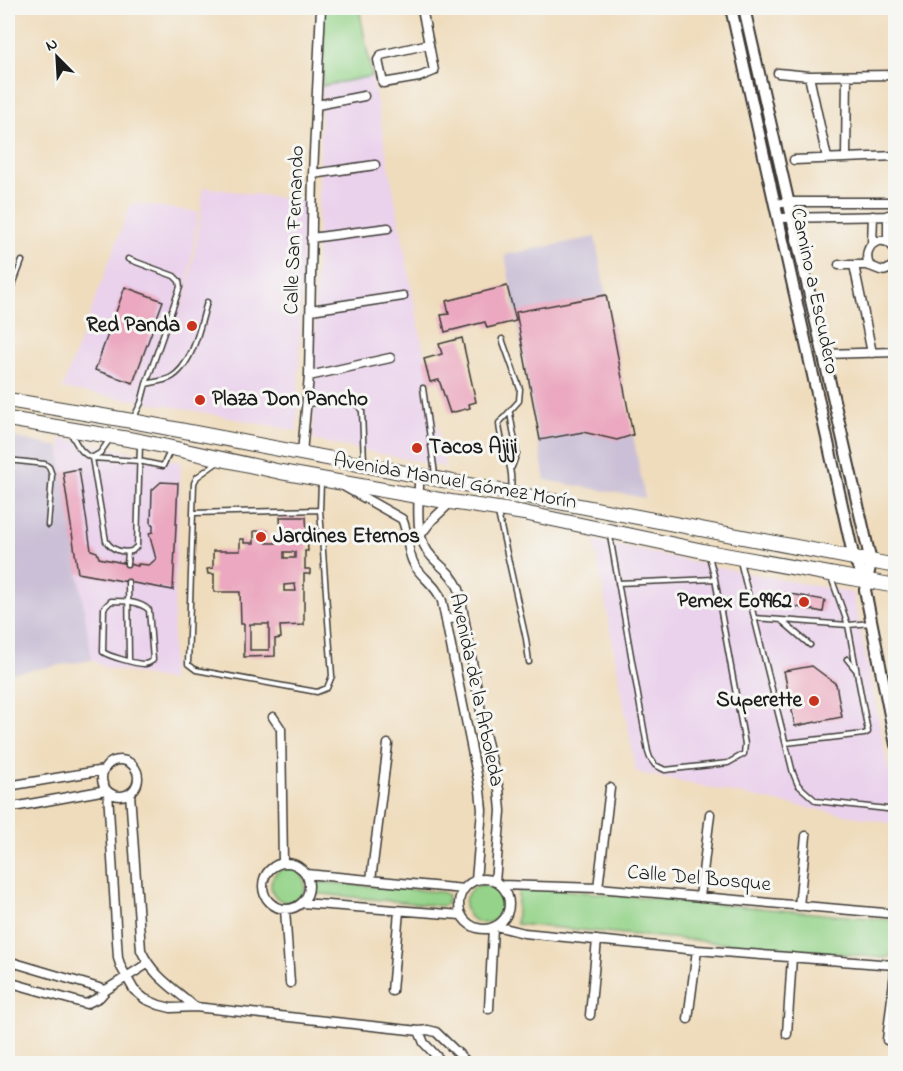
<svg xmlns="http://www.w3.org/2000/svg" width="903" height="1071" viewBox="0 0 903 1071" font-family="'Indie Flower',sans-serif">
<rect width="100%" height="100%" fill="#f6f6f2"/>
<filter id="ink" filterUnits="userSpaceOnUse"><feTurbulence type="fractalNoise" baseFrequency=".0167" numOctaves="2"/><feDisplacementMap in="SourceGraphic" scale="12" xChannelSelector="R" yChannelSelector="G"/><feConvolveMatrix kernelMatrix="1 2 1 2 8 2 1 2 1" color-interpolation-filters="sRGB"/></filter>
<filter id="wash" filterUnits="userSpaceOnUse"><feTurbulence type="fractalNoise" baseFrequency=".008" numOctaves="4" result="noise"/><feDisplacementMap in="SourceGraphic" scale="24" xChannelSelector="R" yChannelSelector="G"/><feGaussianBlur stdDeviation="1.35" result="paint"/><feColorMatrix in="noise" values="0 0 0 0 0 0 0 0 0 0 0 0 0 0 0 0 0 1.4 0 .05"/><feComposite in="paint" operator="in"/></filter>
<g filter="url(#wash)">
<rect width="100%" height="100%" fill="#efdcbc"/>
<path fill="#ead1ec" d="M372,76L428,375L445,467L313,440V382L322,86Z
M203,187L304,201L297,431L170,406L62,389L131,203L198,212L181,333L201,212Z
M61,438L181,462L171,681L104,667L92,660L77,572L60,456Z
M594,541L727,569L853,593L895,801V824L777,802L636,772Z"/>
<path fill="#cabfd6" d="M595,237L645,498L545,480L505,255Z
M8,436L59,447L92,660L8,674Z"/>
<path fill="#94d389" stroke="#587852" stroke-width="1.5" d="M324,8H359L372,76L322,86Z
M271 885a17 17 0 1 1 34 0a17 17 0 1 1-34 0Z
M322,882L442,892L448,895L447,904L441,906L313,893L315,885Z
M465 904a19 19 0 1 1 38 0a19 19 0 1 1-38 0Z
M519,886L890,920L895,923V954L886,958L516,924Z"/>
<g id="blocks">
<path fill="#eba8c0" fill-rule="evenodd" d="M507,286L516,321L487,328L485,322L445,332L441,315L449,314L446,301Z
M125,287L163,301L133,383L95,370Z
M606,295L633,435L617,440L583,432L540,440L516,312Z
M462,338L476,402L469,404L470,408L450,413L439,380L430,382L424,359L442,354L439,344Z
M79,469L91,550L97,552L99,558L138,566V564L149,565L156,559L149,533L153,532V524H151L152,490L161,482L178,483L173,590L78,573L63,472Z
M280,517H306L308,551H305V569H310V574H304V625L280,626L281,638L275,639V656L244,657V624H241L240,592H214V574H208L207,569L213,568V551H240V539H244V543H254V531H267V543H276V538L281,539ZM284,552H295V558H284ZM295,584L296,591H284V585ZM250,624H269V650H250Z
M784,593L825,600L823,612L782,604Z
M812,666L836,684L842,717L795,726L784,671Z"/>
</g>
</g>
<g filter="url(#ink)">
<use href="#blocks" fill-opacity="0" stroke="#3c3934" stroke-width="1.5"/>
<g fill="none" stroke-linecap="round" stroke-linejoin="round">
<defs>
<path id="service" d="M128,259L174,276L179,281L180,287L146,384L141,403L134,417
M8,298L22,261
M502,339L520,389L519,401L499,423C500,448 514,462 511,489
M146,384C154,382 163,381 170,378C193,366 200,326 207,302
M423,388L435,474
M307,404C324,402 352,392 362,411L364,462
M510,413L517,453L512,467
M70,432C77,444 80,453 92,458L106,541C112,550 122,553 132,551L137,546L140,444
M93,457L100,453L110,439
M92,458L139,461L163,466L170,451
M8,460L45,464L49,467L52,475L48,525
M218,462L197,477L194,483L188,664L196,670L317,692L327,688L332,676L320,510L321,483
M193,513L320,510
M498,513L526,639L529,662
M610,536L648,752L650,758L655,765L665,770L728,763L744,754L745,744L715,579L709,556
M740,561L793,773L798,785L816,801L896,810
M127,564L128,552
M831,577L848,625L871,623
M128,582L129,660
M618,583L715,579
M111,601C124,601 139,601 149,610L153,660C150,662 148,664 144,664C136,664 108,656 103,652L104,608Z
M754,618L848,625L868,732L864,734L786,743
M782,621L810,645
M847,659L856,670
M887,696L896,697"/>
<path id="minor" d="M422,8L434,71L419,77L383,83L378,60L381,55L429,44
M778,73L809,76L896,75
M809,76L827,158
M317,105L364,96
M846,157L847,76
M794,160L896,156
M313,174L375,165
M775,204L790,202H896
M778,218L896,216
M311,238L388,228
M888,242V215
M872,244L873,216
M839,265C848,265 856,265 865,265C879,266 882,279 896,262
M854,265L872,353
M869,265C860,242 887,231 896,252
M311,310L403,296
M824,354L896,352
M309,376L390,358
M302,453L309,376L313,174L321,8
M419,475C420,502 412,536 432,557C444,570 451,572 459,589L485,734L499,789L501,811L495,882
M345,487L402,519C409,533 406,550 414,564C422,579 436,584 442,601L480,790L482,810L476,880
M422,533L432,520L451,502
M446,620L463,616
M273,717L281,729L283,863
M102 778a18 18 0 1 1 36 0a18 18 0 1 1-36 0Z
M8,786L104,770
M108,792L118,958L121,967L134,990L145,999L159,1005L171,1008L195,1007L419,1031L428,1030L436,1032L469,1064
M130,793L141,950C153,977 174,988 195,1007
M8,808L106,790
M263 886a23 23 0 1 1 46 0a23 23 0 1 1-46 0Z
M306,874L464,889
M459 904a25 25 0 1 1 50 0a25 25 0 1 1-50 0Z
M371,880L388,744
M500,885L598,888L896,914
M598,888L610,788
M700,897L710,814
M302,903L461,915
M799,906L806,836
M285,909L290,983
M496,926L524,933L697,950L894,965
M8,961L106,990L147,964
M8,982L86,1004L100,997L106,990
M392,991L399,911
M489,1009L493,927
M590,1015L597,940
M688,1019L697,950
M419,1031L424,1043L444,1064
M787,1034L792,957
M887,1040L896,964"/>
<path id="tertiary" d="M731,8L854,559L866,580
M744,8L871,562L865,590L896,745"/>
<path id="primary" d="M8,400L132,421L896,566
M8,419L140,441L281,472L451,502L524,513L708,552L896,586"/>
</defs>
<use href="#service" stroke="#3c3934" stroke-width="7"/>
<use href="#minor" stroke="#3c3934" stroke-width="11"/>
<use href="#tertiary" stroke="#3c3934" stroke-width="14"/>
<use href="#primary" stroke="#3c3934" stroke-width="16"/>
<use href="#service" stroke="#fff" stroke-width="4"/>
<use href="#minor" stroke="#fff" stroke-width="8"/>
<use href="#tertiary" stroke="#fff" stroke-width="10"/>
<use href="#primary" stroke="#fff" stroke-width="14"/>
</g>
</g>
<g fill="#c8321e" stroke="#f6f6f2" stroke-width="2">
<circle cx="192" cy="326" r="6"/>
<circle cx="200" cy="400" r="6"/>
<circle cx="417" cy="448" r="6"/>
<circle cx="261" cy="537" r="6"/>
<circle cx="804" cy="602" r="6"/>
<circle cx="814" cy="701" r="6"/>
</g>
<g text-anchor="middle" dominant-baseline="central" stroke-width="6" stroke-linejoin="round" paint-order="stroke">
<g font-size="21" fill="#1c1c1c" stroke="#f6f6f2">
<text transform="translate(295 230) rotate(-88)">Calle San Fernando</text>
<text transform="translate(814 291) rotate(78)">Camino a Escudero</text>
<text transform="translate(455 482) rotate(10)">Avenida Manuel Gómez Morín</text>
<text transform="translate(476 690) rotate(78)">Avenida de la Arboleda</text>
<text transform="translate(699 879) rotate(5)">Calle Del Bosque</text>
</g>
<g font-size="21" font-weight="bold" fill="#1c1c1c" stroke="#f6f6f2" text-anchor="end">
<text x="180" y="326">Red Panda</text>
<text x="212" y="400" text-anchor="start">Plaza Don Pancho</text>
<text x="429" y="448" text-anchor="start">Tacos Ajiji</text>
<text x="273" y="537" text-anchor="start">Jardines Eternos</text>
<text x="792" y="602">Pemex E09962</text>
<text x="802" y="701">Superette</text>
</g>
</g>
<rect width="903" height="1071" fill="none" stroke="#f6f6f2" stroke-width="30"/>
<g transform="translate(57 57) rotate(336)" stroke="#f6f6f2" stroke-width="4.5" paint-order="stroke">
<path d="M0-4.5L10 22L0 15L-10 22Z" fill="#1c1c1c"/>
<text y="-9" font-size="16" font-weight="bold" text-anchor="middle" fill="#1c1c1c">N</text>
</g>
</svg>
